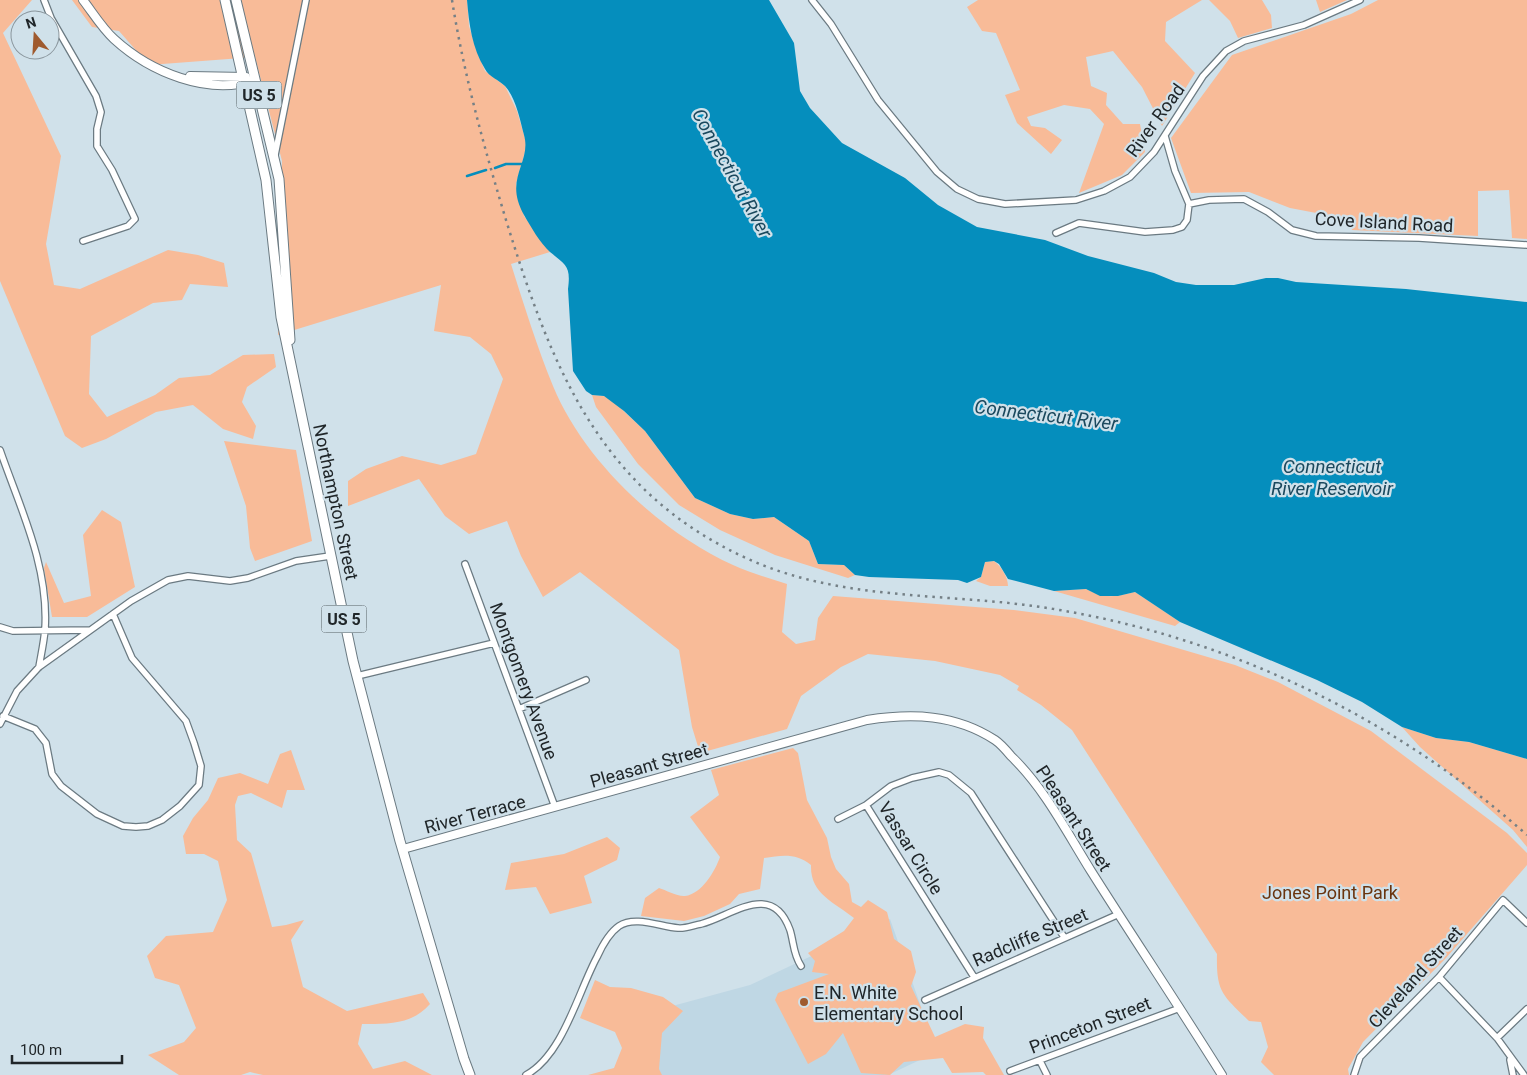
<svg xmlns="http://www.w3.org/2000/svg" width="1527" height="1075" viewBox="0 0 1527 1075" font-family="Roboto,sans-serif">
<rect width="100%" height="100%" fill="#d0e1ea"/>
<path fill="#bfd7e4" d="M890,919L937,1052L888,1075H652L628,1018L750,985Z"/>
<path fill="#f8bb98" d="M0,0H32L3,33L61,156L46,244L54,285L80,289L168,250L198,255L224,263L228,287L190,284L182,300L153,303L91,336L89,394L107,417L155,395L179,378L210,375L243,355L274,354L276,367L247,387L242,402L256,426L253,439L223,429L193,405L156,412L106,439L82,448L65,436L0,281Z
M72,0H467L469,26L476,49L485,71L505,86L517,111L527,145L516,184L524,216L550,252L511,264C524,305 537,347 553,386C584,461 660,532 733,565C750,573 769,578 787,584L782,632L796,644L815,640L818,618L833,596L1014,610L1075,618L1235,665L1278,682L1371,731L1507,833L1527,853V865L1446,958L1363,1042L1348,1069L1349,1075H1274L1261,1062L1268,1047L1261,1022L1249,1021C1223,995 1216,993 1217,954L1072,730L1041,705L1017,690L1019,686L1000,675L935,661L868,654L841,667L801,696L787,729L700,753L692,727L679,650L580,572L543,597L521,556L507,521L469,534L445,516L419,479L348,506V481L366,469L402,456L441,465L476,454L503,379L491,354L470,337L434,331L441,285L278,335L282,161L255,57L149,65L119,31L92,27Z
M978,0H1202L1166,22L1165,41L1195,73L1162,126L1142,87L1113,51L1086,57L1091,86L1107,93L1106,105L1123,124H1140L1145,152L1122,175L1079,193L1104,124L1090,109L1064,105L1027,117L1031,126L1045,128L1062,140L1051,154L1017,123L1005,95L1020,90L996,33L982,31L967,7Z
M1209,0H1262L1271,15L1272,28L1238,38L1230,21Z
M1316,0H1347L1320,12Z
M1378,0H1527V239L1512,238L1509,190L1478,191V236L1352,230L1348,219L1290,208L1249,192L1191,193L1171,138L1232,55L1351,14Z
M592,395L604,396L613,401L645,431L695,498L730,514L753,519L774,517L809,541L818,564L844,565L855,575L848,578L775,555L720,530L679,505L638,464L596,407Z
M224,441L296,450L312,541L255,561L250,548L246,506Z
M102,510L121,522L135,587L87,617H52L44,568L46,562L64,603L91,596L83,535Z
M994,561C1001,566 1008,577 1008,586H990L976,581L981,577L985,562Z
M1086,589C1105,599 1115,597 1135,592L1180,622L1175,626L1054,591Z
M1402,727L1436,738L1469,742L1527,759V847L1513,830L1420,747Z
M793,748L798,753L807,800L827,838L831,857L836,869L849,884L852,902L861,907L868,900L887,912L894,939L911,951L916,972L911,986L935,1037L965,1024L984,1027L983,1038L1004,1075H986L983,1072L952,1073L943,1058L904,1062L890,1075L861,1073L843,1033L826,1054L808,1064L775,1000L778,993L829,974L812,972L815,961L808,953L844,931L854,918C834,902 810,894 811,865C796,853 783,855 764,858L760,889L739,894L730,904L704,916L684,921L641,916L645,898L659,888C666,890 678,897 685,896C702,894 715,871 720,857L690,817L719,795L711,770Z
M291,750L305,790H287L282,808L251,793L238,796L235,805L237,840L251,853L272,927L286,925L304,920L291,940L303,987L347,1011L423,993L430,1004C412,1025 387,1024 362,1024L358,1044L373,1069L405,1061L432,1075H263L250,1072L241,1075H179L148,1055L184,1042L196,1028L179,985L155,978L147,956L166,936L213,932L227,900L218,861L204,854H186L183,836L193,818L208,800L218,778L240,773L268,784L280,754Z
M607,837L620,848L617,860L584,876L592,903L550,914L536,887L505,890L511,863L564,854Z
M595,980L610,987L631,988L663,997L683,1011L662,1033L659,1069L662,1075H588L614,1068L622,1048L615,1032L580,1018Z"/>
<path fill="#058ebd" d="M467,0H769L794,43L800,91L810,108L842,143L905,178L938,205L977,227L1045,240L1088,256L1154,273L1176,282L1196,285H1234L1266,278H1278L1296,282L1406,289L1527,302V759L1469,742L1436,738L1402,727L1362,702L1317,680L1180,622L1135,592L1118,596H1100L1086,589L1054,591L1008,579L999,564L994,561L985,562L981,577L967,583L958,580L869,577L855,575L844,565L818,564L809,541L774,517L753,519L730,514L695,498L645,431L624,411L604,396L592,395L586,391L573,371L568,289C571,266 566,265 550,252C540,243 531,227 524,215C503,178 532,163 524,135C520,120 516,98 505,86C499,80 489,77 485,69C472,48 469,24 467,0Z"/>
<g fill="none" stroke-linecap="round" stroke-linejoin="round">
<path stroke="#058ebd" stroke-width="2.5" d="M495,168L506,164H523
M467,176L486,170"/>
<defs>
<path id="minor" d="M44,0L51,18L96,96L101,112L97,129V146L112,170L135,219L128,226L83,241
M812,0L831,24L878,100L937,172L957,189L978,199L1005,204L1076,200L1104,191L1130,177L1154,152L1203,76L1226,51L1244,41L1304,25L1360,0
M275,155L306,0
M1189,204L1209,200L1244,199L1268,212L1292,230L1316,236L1419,238L1527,245
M1056,233L1079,223L1145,232L1173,230L1182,227L1187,220L1189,204L1175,171L1165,136
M0,450C20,508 49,566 45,629C44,642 41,655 39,667
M465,564L555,807
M0,627L13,631L90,630
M357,676L494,643
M519,709L586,680
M3,716L35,729L46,743L52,774L61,786L97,814L123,826L136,827L148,826L162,820L180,806L199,785L201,766L194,743L186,721L132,658L113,614
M0,724L17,691L39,667L131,601L168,580L188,576L230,581L248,578L296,561L330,556
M838,819L866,805
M974,977L866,805L891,786L912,778L939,772L949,775L971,793L1064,937
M1439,977L1497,1038L1524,1075
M925,1000L1119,914
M1497,1038L1527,1009
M1510,1060L1513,1075
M1040,1061L1047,1075
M1010,1071L1180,1008
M526,1075C563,1055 578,992 597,957C602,946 609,933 619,926C635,915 661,927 678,928C685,929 694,925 701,924C732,916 772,880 790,930C794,943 793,954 801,966
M1354,1075L1360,1057L1439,977L1503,900L1527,923"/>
<path id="tertiary" d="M83,0C93,13 102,28 114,39C150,72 208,96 255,80
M190,76L246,77
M403,849L867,720C912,713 955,714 995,740C1001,744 1006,750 1011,756C1045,789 1066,831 1091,871C1134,939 1179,1006 1222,1075"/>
<path id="primary" d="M225,0L266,180L281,317L353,661L400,841L464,1059L470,1075
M236,0L279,179L290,340"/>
</defs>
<use href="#minor" stroke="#6b7a82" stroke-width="8"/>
<use href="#tertiary" stroke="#6b7a82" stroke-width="10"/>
<use href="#primary" stroke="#6b7a82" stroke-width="11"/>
<use href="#minor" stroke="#fff" stroke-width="5.5"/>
<use href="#tertiary" stroke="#fff" stroke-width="8"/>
<use href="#primary" stroke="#fff" stroke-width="9"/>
<path stroke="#758086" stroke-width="2.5" stroke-dasharray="2.5 5" stroke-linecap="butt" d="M452,0C464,75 484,147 506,220C551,365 598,490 746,558C837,600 937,593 1034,606C1217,632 1389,713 1527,835"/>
</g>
<circle fill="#9f5a2e" stroke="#d0e1ea" stroke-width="2" cx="804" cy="1002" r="5"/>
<g text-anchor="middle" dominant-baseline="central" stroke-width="4.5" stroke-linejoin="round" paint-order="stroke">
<g fill="#d0e1ea" stroke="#555e63" stroke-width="1">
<rect x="236.5" y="81.5" width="45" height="27" rx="4"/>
<rect x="321.5" y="605.5" width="45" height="27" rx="4"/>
</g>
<g font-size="16" font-weight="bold" fill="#202629">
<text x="259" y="95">US 5</text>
<text x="344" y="619">US 5</text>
</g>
<g font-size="18" fill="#202629" stroke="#d0e1ea">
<text transform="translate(1155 120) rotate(-54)">River Road</text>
<text transform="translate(1384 222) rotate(3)">Cove Island Road</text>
<text transform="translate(336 502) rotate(78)">Northampton Street</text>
<text transform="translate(524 681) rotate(70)">Montgomery Avenue</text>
<text transform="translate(649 765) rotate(-16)">Pleasant Street</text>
<text transform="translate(475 814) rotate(-15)">River Terrace</text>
<text transform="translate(1074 818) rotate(57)">Pleasant Street</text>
<text transform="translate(911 848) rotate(58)">Vassar Circle</text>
<text transform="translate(1030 937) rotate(-23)">Radcliffe Street</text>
<text transform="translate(1415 977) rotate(-48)">Cleveland Street</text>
<text transform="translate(1090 1025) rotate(-21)">Princeton Street</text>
</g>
<g font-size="18" fill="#6a340e" stroke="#d0e1ea">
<text x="1330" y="892">Jones Point Park</text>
</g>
<g font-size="18" fill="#202629" stroke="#d0e1ea" text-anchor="start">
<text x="814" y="992">E.N. White<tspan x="814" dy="21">Elementary School</tspan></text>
</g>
<g font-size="19" font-style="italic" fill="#1b495e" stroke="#d0e1ea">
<text transform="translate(732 173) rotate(61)">Connecticut River</text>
<text transform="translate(1046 415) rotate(7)">Connecticut River</text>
<text x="1332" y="466">Connecticut<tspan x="1332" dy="22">River Reservoir</tspan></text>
</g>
</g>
<g transform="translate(35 35) rotate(342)"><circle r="24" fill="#d0e1ea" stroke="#8a969d"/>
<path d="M0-4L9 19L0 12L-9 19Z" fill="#9f5a2e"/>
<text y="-8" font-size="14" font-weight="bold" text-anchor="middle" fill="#202629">N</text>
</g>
<path d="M12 1055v8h110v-8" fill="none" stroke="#202629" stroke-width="2.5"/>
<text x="20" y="1055" font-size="15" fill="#202629" stroke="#d0e1ea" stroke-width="4" paint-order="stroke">100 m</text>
</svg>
